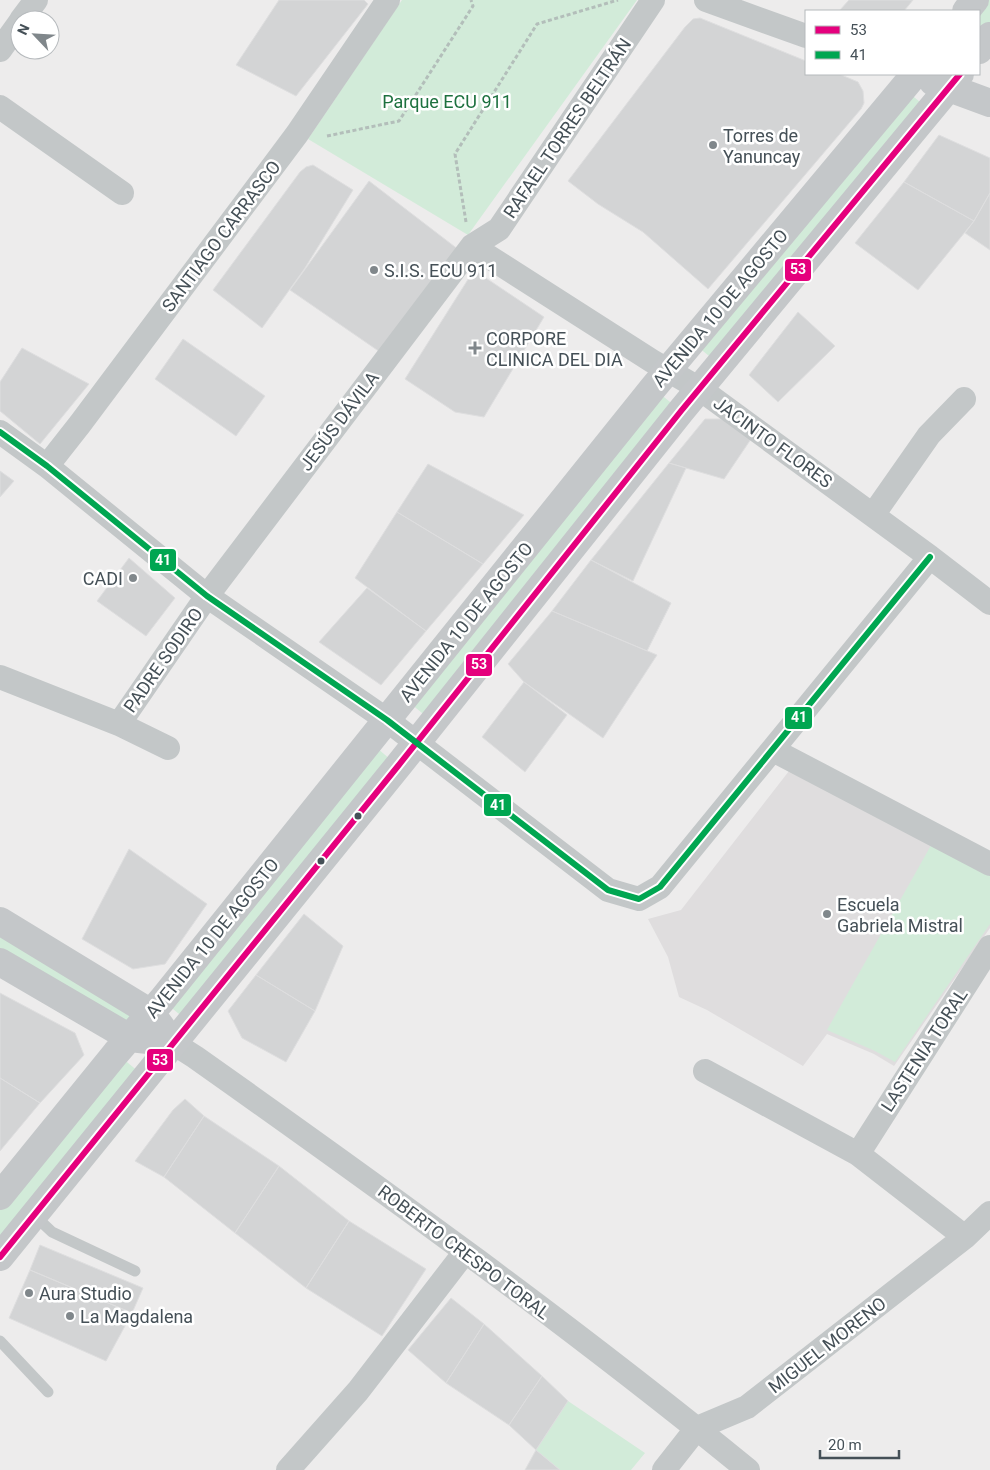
<svg xmlns="http://www.w3.org/2000/svg" width="990" height="1470" viewBox="0 0 990 1470" font-family="Roboto,sans-serif">
<rect width="100%" height="100%" fill="#edecec"/>
<path fill="#dfddde" d="M789,771L990,876V928L894,1066L874,1054L827,1034L803,1066L707,1010L679,997L668,957L648,919L681,910Z"/>
<path fill="#d2ebd9" d="M402,0H637L468,235L308,139Z
M975,0H990V36L979,50V11Z
M903,88L931,111L720,365L692,342Z
M653,388L681,411L433,722L405,699Z
M370,742L398,766L190,1023L162,1000Z
M934,840L990,872V924L895,1062L875,1051L827,1030Z
M0,921L151,1013L130,1038L0,962Z
M116,1053L145,1077L0,1257V1196Z
M568,1401L645,1453L631,1470H560L536,1450Z"/>
<path fill="#d3d4d5" stroke="#dededf" d="M279,0H364L368,4L296,96L236,65Z
M849,0H913L904,11H839Z
M700,18L806,61V74H839L858,82L863,91L864,103L861,109L708,289L643,232L598,204L568,181L685,27L693,19Z
M939,135L990,158V193L974,221L904,182Z
M313,165L353,190L305,268L262,328L213,290L300,172L306,167Z
M369,181L459,250L380,352L290,290Z
M904,182L974,221L918,290L855,243Z
M990,193V250L965,233L974,221Z
M474,270L544,317L484,417L455,412L405,379Z
M798,312L835,346L778,402L749,375Z
M183,339L265,396L236,436L155,379Z
M22,348L89,384L40,444L0,411V382Z
M705,419H723L751,439L724,479L669,463Z
M669,463L686,468L633,581L591,560Z
M428,464L524,515L483,564L397,512Z
M0,471L14,481L0,497Z
M397,512L483,564L426,631L355,578Z
M129,558L175,598L146,636L97,601Z
M591,560L671,603L647,651L552,611Z
M367,588L426,631L381,685L319,642Z
M552,611L657,655L603,738L524,682L508,664Z
M524,682L567,715L525,772L482,737Z
M129,849L207,904L165,964L133,969L82,939Z
M304,914L343,946L315,1011L256,975Z
M256,975L315,1011L286,1062L242,1038L228,1011Z
M0,993L75,1033L84,1055L40,1103L0,1078Z
M0,1078L40,1103L0,1151Z
M185,1099L204,1116L164,1177L135,1161L173,1110Z
M204,1116L279,1166L235,1233L164,1177Z
M279,1166L349,1221L306,1288L235,1233Z
M349,1221L426,1269L382,1336L306,1288Z
M40,1245L143,1288L132,1313L30,1270Z
M30,1270L132,1313L106,1361L9,1318Z
M451,1298L484,1324L446,1383L408,1350Z
M484,1324L542,1376L509,1425L446,1383Z
M542,1376L568,1401L536,1450L509,1425Z
M536,1450L560,1470H525Z"/>
<g fill="none" stroke-linecap="round" stroke-linejoin="round">
<path stroke="#b3beba" stroke-width="3" stroke-dasharray="4 2.5" stroke-linecap="butt" d="M327,136L399,121L473,6L471,0
M466,222L455,154L537,24L618,0"/>
<path stroke="#c3c7c8" stroke-width="11" d="M34,1215L52,1232L135,1271
M0,1341L48,1392"/>
<path stroke="#c3c7c8" stroke-width="24" d="M706,0L806,36
M21,20L36,0
M0,50L20,22
M0,107L122,193
M472,246L652,361L700,389L930,557L990,603
M0,432L47,466L207,596L387,720L608,890L639,899L660,887L930,557
M47,466L80,424L297,134L388,0
M873,515L929,435L964,399
M0,677L119,724L168,748
M119,724L207,596L472,246L499,229L653,0
M773,750L990,864
M173,1043L195,1057C383,1190 570,1325 748,1470
M705,1071L858,1154L965,1237
M858,1154L990,947
M288,1470L358,1391L465,1252
M664,1470L697,1428L747,1407L965,1237L990,1213"/>
<path stroke="#c4c7c9" stroke-width="28" d="M966,11L975,0
M979,50L990,36
M933,82L990,103
M0,921L151,1013L162,1028
M0,962L130,1038L148,1040
M0,1196L116,1053L162,1000L653,388L915,74
M0,1257L398,766L681,411L960,74"/>
<defs>
<path id="bus-1" d="M0,1257L398,766L681,411L960,74"/>
<path id="bus-2" d="M0,432L47,466L207,596L387,720L608,890L639,899L660,887L930,557"/>
</defs>
<use href="#bus-1" stroke="#fff" stroke-width="10"/>
<use href="#bus-2" stroke="#fff" stroke-width="10"/>
<use href="#bus-1" stroke="#e5007d" stroke-width="6"/>
<use href="#bus-2" stroke="#00a651" stroke-width="6"/>
</g>
<g fill="#80878b" stroke="#fff" stroke-width="2">
<circle cx="713" cy="145" r="5"/>
<circle cx="374" cy="270" r="5"/>
<path d="M472.5 340.5h5v5h5v5h-5v5h-5v-5h-5v-5h5z"/>
<circle cx="133" cy="578" r="5"/>
<circle cx="827" cy="914" r="5"/>
<circle cx="29" cy="1293" r="5"/>
<circle cx="70" cy="1316" r="5"/>
</g>
<g fill="#455057" stroke="#fff" stroke-width="2">
<circle cx="358" cy="816" r="4.5"/>
<circle cx="321" cy="861" r="4.5"/>
</g>
<g text-anchor="middle" dominant-baseline="central" stroke-width="5" stroke-linejoin="round" paint-order="stroke">
<g font-size="18" fill="#1d713f" stroke="#fff">
<text x="447" y="101">Parque ECU 911</text>
</g>
<g font-size="18" fill="#455057" stroke="#fff">
<text transform="translate(567 128) rotate(-56)">RAFAEL TORRES BELTRÁN</text>
<text transform="translate(221 236) rotate(-53)">SANTIAGO CARRASCO</text>
<text transform="translate(720 308) rotate(-50)">AVENIDA 10 DE AGOSTO</text>
<text transform="translate(339 421) rotate(-53)">JESÚS DÁVILA</text>
<text transform="translate(773 442) rotate(36)">JACINTO FLORES</text>
<text transform="translate(466 622) rotate(-51)">AVENIDA 10 DE AGOSTO</text>
<text transform="translate(163 660) rotate(-55)">PADRE SODIRO</text>
<text transform="translate(212 938) rotate(-51)">AVENIDA 10 DE AGOSTO</text>
<text transform="translate(924 1050) rotate(-57)">LASTENIA TORAL</text>
<text transform="translate(464 1252) rotate(37)">ROBERTO CRESPO TORAL</text>
<text transform="translate(827 1345) rotate(-38)">MIGUEL MORENO</text>
</g>
<g font-size="18" fill="#455057" stroke="#fff" text-anchor="start">
<text x="723" y="135">Torres de<tspan x="723" dy="21">Yanuncay</tspan></text>
<text x="384" y="270">S.I.S. ECU 911</text>
<text x="486" y="338">CORPORE<tspan x="486" dy="21">CLINICA DEL DIA</tspan></text>
<text x="123" y="578" text-anchor="end">CADI</text>
<text x="837" y="904">Escuela<tspan x="837" dy="21">Gabriela Mistral</tspan></text>
<text x="39" y="1293">Aura Studio</text>
<text x="80" y="1316">La Magdalena</text>
</g>
</g>
<g stroke="#fff" stroke-width="2">
<rect x="784" y="258" width="28" height="24" rx="5" fill="#e5007d"/>
<rect x="149" y="548" width="28" height="24" rx="5" fill="#00a651"/>
<rect x="465" y="653" width="28" height="24" rx="5" fill="#e5007d"/>
<rect x="784" y="706" width="29" height="24" rx="5" fill="#00a651"/>
<rect x="483" y="793" width="29" height="24" rx="5" fill="#00a651"/>
<rect x="146" y="1048" width="28" height="24" rx="5" fill="#e5007d"/>
</g>
<g font-size="14" text-anchor="middle" font-weight="bold" fill="#fff">
<text x="798" y="274">53</text>
<text x="163" y="565">41</text>
<text x="479" y="669">53</text>
<text x="799" y="722">41</text>
<text x="498" y="810">41</text>
<text x="160" y="1065">53</text>
</g>
<rect x="805" y="10" width="175" height="65" fill="#ffffff" stroke="#b5b9bc"/>
<rect x="815" y="26" width="25" height="8" fill="#e5007d" stroke="#b5b9bc"/>
<text x="850" y="35" font-size="15" fill="#455057">53</text>
<rect x="815" y="51" width="25" height="8" fill="#00a651" stroke="#b5b9bc"/>
<text x="850" y="60" font-size="15" fill="#455057">41</text>
<g transform="translate(35 35) rotate(295)"><circle r="24" fill="#ffffff" stroke="#b5b9bc"/>
<path d="M0-4L9 19L0 12L-9 19Z" fill="#80878b"/>
<text y="-8" font-size="14" font-weight="bold" text-anchor="middle" fill="#455057">N</text>
</g>
<path d="M820 1450v8h79v-8" fill="none" stroke="#455057" stroke-width="2.5"/>
<text x="828" y="1450" font-size="15" fill="#455057" stroke="#ffffff" stroke-width="4" paint-order="stroke">20 m</text>
</svg>
